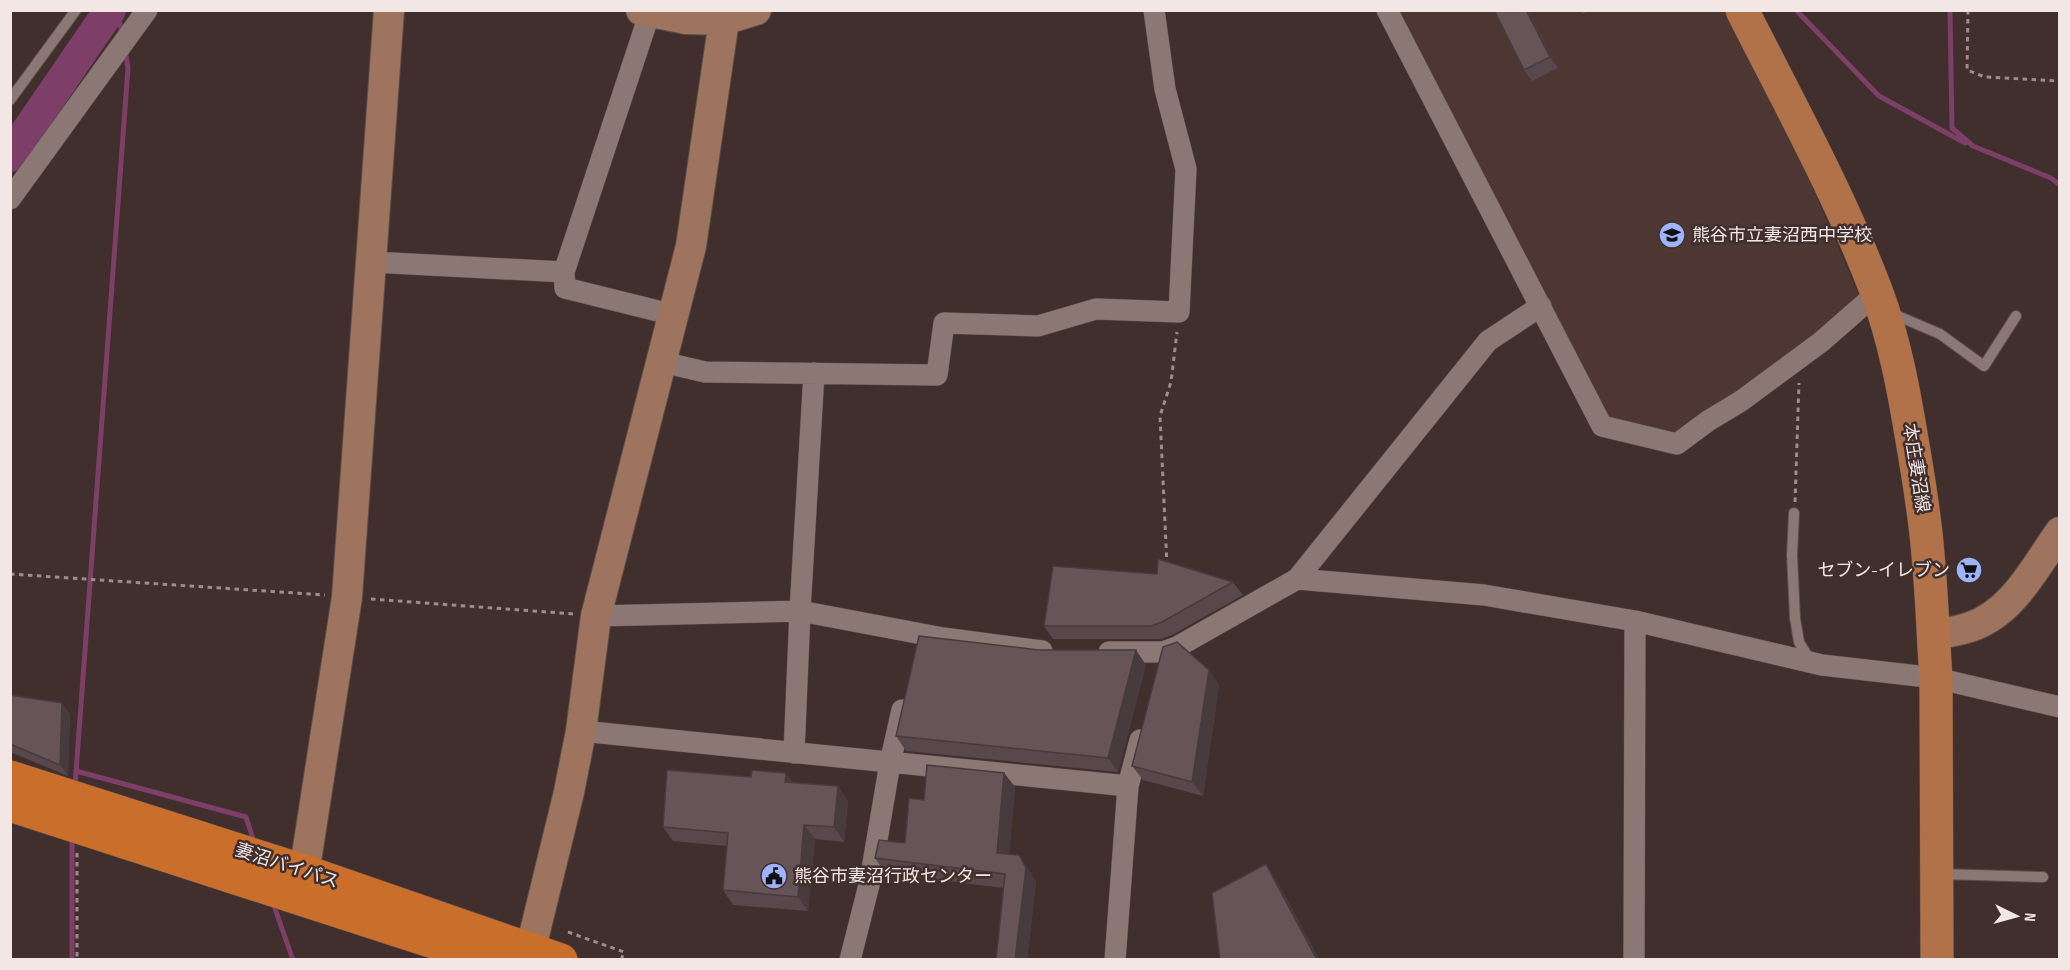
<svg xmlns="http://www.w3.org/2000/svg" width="2070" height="970" viewBox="0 0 2070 970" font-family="'Sofia Sans Condensed','Noto Sans JP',sans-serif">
<rect width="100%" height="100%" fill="#402f2c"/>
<path fill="#4e3733" d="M1392,11H1726L1805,170L1861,300L1751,385L1677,434L1608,420Z"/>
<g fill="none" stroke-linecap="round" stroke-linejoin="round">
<path stroke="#7d3f67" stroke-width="5" d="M117,10L122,35
M1796,10L1879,96L1965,143
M1950,10L1952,128L1973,146L2051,178L2060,185
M76,771L246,817L254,842
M75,786L128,68L125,50
M72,837V960
M273,903L293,960"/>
<path stroke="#7d3f67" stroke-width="32" d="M10,156L110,10"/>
<defs>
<path id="lane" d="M10,100L76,10
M1891,313L1940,334L1984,366L2016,316
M1794,513L1792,555L1795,618L1799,642L1811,662
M1940,874L2043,877"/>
<path id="street" d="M1387,10L1602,426L1677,444L1708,421L1741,401L1821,342L1877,293
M650,12L564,272L565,288L674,315
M10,199L147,10
M372,262L564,272
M662,362L705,372L937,375L944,323L1038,326L1096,309L1179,312L1186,169L1165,89L1154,10
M1297,579L1484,595L1635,621L1822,665L1936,678L2060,707
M596,616L800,611L943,638L1042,651
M1109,652H1163L1177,647L1297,579L1488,341L1541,306
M581,731L1128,786
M794,753L800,611L814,373
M850,960L870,881L890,763L902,710
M1115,960L1128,786L1140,740
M1634,960L1635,621"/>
<path id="secondary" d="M641,10L686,19L724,20L756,10
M1933,635C1945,633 1959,631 1970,627C2013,613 2035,567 2060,532
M301,893L347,597L389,10
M528,960L569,792L581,731L596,616L691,246L724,20"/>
<path id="primary" d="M1742,10C1789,103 1840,195 1877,293C1894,339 1903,386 1911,434C1918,474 1925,515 1928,555C1932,596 1933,637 1936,678L1937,960"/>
<path id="highway" d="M10,777L304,871L561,960
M10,805L489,960"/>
</defs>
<use href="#lane" stroke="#5b4d4a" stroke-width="12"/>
<use href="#street" stroke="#5b4d4a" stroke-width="22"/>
<use href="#secondary" stroke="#5b4d4a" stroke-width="32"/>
<use href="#primary" stroke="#5b4d4a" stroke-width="34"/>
<use href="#highway" stroke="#5b4d4a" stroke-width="34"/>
<path stroke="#9b8d8b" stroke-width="3" stroke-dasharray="4.5 4.5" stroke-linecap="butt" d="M1968,10L1967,70L1985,77L2060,81
M1795,502L1799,383
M1167,566L1160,416L1171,382L1177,332
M10,574L325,595
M371,599L574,614
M77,853V960
M568,932L624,952L621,960"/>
<use href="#lane" stroke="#8b7774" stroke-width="10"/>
<use href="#street" stroke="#8b7774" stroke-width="21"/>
<use href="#secondary" stroke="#9e745e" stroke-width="30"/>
<use href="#primary" stroke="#b17249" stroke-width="33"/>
<use href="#highway" stroke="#ca6e2c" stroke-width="33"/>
</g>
<path fill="#58484b" d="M1494,10H1528L1558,68L1532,81L1524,70Z
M1580,10H1591L1582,14Z
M1233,582L1243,595L1172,635L1161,639H1053L1044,626Z
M1039,650L1146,665L1118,772L906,751L896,736Z
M1209,670L1219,685L1203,796L1143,780L1132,766Z
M10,695L70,714L68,776L10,752Z
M786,773L793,783L838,786L848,801L844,842L815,839L808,911L733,905L723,890L727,846L673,841L663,827Z
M1004,773L1015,787L1009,854L1029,870L1036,882L1027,960H996L1003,888L885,873L875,858L905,843L924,800Z"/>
<path fill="#473b3d" d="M1526,10H1528L1558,68L1550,57Z
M1136,650L1146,665L1118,772L1108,758Z
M1209,670L1219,685L1203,796L1192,782Z
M62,703L70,714L68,776L60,765Z
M786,773L796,787L785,782Z
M1004,773L1015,787L1008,868L997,853Z
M838,786L848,801L844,842L834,827Z
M804,825L815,839L808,911L798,897Z
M1019,855L1029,870L1036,882L1027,960H1015Z
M1266,864L1276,879L1320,960H1317Z"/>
<path fill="#665457" stroke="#473b3d" stroke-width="1.5" d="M1494,10H1526L1550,57L1524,70Z
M1158,559L1233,582L1162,622L1151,626H1044L1053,566L1157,574Z
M919,636L1039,650H1136L1108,758L896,736Z
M1177,642L1209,670L1192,782L1132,766L1163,647Z
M10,695L62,703L60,765L10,744Z
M927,765L1004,773L997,853L1019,855L1026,868L1015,960H996L1005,874L875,858L879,840L905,843L909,798L924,800Z
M667,770L751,777L752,770L786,773L785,782L838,786L834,827L804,825L798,897L723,890L728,833L663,827Z
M1266,864L1317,960H1220L1212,893Z"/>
<defs>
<symbol id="school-disc" viewBox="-11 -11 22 22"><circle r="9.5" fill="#9fb3fd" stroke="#402f2c"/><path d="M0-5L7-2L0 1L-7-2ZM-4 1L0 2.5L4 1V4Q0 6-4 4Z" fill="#111"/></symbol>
<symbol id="supermarket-disc" viewBox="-11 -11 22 22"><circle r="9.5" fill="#9fb3fd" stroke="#402f2c"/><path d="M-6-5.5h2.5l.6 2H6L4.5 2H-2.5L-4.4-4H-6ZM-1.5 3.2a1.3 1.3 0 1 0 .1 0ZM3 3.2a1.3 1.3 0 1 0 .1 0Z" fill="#111"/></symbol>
<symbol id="civic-disc" viewBox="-11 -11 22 22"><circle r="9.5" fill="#9fb3fd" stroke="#402f2c"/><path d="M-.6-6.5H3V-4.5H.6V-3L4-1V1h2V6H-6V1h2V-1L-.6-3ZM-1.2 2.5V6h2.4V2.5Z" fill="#111"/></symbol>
</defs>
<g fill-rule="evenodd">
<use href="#school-disc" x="1657" y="220" width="30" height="30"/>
<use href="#supermarket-disc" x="1954" y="555" width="30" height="30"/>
<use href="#civic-disc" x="759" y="861" width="30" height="30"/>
</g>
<g text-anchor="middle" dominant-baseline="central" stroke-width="5" stroke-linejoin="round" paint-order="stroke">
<g font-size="18" fill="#f2e7e5" stroke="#402f2c" text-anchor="start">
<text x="1692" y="235">熊谷市立妻沼西中学校</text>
<text x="1950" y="570" text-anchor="end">セブン-イレブン</text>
<text x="794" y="876">熊谷市妻沼行政センター</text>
</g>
<g font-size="18" fill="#f2e7e5" stroke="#402f2c">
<text transform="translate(1916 468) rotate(81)">本庄妻沼線</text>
<text transform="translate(287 866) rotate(18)">妻沼バイパス</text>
</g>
</g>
<rect width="2070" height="970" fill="none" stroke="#f2e7e5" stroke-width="24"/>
<g transform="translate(2016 916) rotate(95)" stroke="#402f2c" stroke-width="4.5" paint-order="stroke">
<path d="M0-4.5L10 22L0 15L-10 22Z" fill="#f2e7e5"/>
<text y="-9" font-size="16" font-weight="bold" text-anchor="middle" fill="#f2e7e5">N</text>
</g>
</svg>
